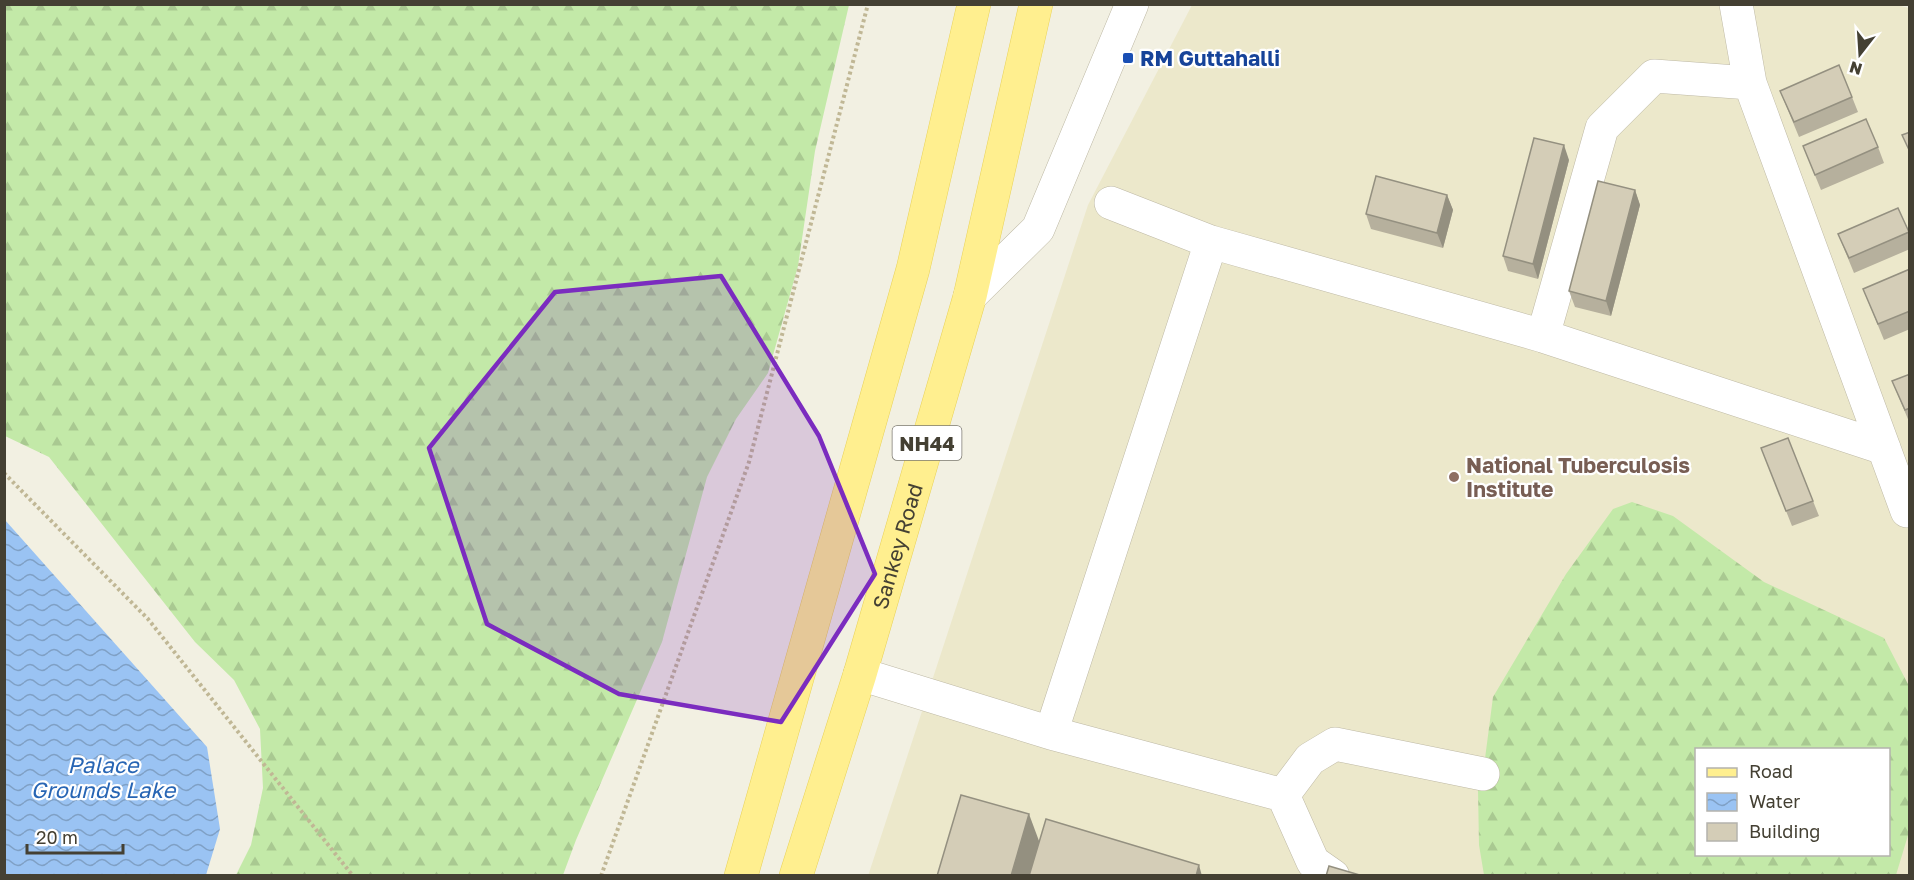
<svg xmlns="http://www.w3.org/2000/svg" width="1914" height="880" viewBox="0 0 1914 880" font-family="'Golos Text',sans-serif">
<defs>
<pattern id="forest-firs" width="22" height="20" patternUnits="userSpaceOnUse" patternTransform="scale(1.5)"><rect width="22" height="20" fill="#c3e9a8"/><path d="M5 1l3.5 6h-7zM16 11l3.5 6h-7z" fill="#a9c991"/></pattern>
<pattern id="water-waves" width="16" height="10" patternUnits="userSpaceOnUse" patternTransform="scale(1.5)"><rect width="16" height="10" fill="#9ac3f3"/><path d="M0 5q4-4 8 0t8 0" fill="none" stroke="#7fa0c5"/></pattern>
</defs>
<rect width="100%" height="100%" fill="#f2f0e2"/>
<path fill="#ece8cb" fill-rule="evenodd" d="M1893,4L1909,8V875L868,876L1088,205L1192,5ZM1696,750H1888V854H1696Z"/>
<path fill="url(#forest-firs)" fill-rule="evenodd" d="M4,5H849L815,151L798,266L768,373L736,419L707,477L662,642L576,840L563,875H236L251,845L263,788L260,729L234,680L195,642L49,457L5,436Z
M1632,502L1673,516L1764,582L1884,638L1909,686V832L1896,875H1484L1479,845L1478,790L1483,774L1493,697L1566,574L1613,509ZM1696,750H1888V854H1696Z"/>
<path fill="url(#water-waves)" d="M5,520L207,747L220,829L206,875H5Z"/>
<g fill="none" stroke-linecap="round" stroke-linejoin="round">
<defs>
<path id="minor" d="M1736,4L1750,83L1907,511
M1111,203L1211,242L1543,336L1884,448
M970,296L1038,229L1132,4
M1543,336L1602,128L1654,76L1750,83
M860,674L1051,733L1283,795L1313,862L1333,876
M1051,733L1211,242
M1283,795L1310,759L1335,744L1483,774"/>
<g id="major">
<path d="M741,876L913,269L974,4"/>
<path id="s1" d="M796,876L860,674L970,296L1036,4"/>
</g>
</defs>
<use href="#minor" stroke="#beb9a5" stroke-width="34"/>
<use href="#major" stroke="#e9d259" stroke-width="34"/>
<path stroke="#c0b795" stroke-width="4" stroke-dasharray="3 3" stroke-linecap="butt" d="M4,473L148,619L353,876
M601,876L749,462L868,4"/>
<use href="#minor" stroke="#fff" stroke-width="33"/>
<use href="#major" stroke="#ffef8f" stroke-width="33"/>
</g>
<path fill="#b6b09d" d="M1780,91L1852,97L1858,112L1799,137Z
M1803,146L1878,147L1884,163L1821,190Z
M1569,160L1538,279L1508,271L1503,256Z
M1635,190L1640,205L1611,316L1575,307L1569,291Z
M1447,195L1453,210L1443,248L1371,229L1366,214Z
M1898,208L1910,234V249L1854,273L1838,234Z
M1910,269V329L1884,340L1863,289Z
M1910,374V424L1892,381Z
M1761,448L1813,501L1819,516L1792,526Z"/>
<path fill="#949080" d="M1564,145L1569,160L1538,279L1533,264Z
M1635,190L1640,205L1611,316L1606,301Z
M1447,195L1453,210L1443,248L1437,233Z
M1029,814L1042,849L1034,876H1011Z
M1199,865L1202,876H1196Z"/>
<path fill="#d4cdb7" stroke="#949080" stroke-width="1.5" d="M1839,65L1852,97L1794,122L1780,91Z
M1866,119L1878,147L1815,175L1803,146Z
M1910,132V152L1902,135Z
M1534,138L1564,145L1533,264L1503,256Z
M1376,176L1447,195L1437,233L1366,214Z
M1598,181L1635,190L1606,301L1569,291Z
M1898,208L1909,232L1849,258L1838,234Z
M1910,269V311L1878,324L1863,289Z
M1910,374V408L1905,410L1892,381Z
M1788,438L1813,501L1786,511L1761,448Z
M961,795L1029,814L1011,876H937Z
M1046,819L1199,865L1196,876H1029Z
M1329,866L1363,876H1326Z"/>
<path fill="#7b2cbf" fill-opacity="0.2" stroke="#7b2cbf" stroke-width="4.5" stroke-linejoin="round" d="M721,276L819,436L875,574L781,722L619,694L487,624L429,448L555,292Z"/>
<rect fill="#1a4fb4" stroke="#fff" stroke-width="2" x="1122" y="52" width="12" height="12" rx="3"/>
<circle fill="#8d6e63" stroke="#fff" stroke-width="2" cx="1454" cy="477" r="6"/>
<g text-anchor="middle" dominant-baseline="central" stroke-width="4.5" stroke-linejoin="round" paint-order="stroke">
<rect fill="#fff" stroke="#7c7970" stroke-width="1.5" x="892.5" y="426" width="69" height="34" rx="4.5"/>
<g font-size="20" font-weight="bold" fill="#444033">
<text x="927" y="443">NH44</text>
</g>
<g font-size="21" font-weight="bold" fill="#164399" stroke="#fff" text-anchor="start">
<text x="1140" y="58">RM Guttahalli</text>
</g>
<g font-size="21" font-weight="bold" fill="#785e54" stroke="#fff" text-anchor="start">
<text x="1466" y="465">National Tuberculosis<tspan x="1466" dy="24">Institute</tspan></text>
</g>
<g font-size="21" fill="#444033" stroke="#fff">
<text stroke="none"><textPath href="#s1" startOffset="345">Sankey Road</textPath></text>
</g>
<g font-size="22" font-style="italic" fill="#2765b4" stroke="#fff">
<text x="103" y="764">Palace<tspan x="103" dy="25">Grounds Lake</tspan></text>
</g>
</g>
<rect width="1914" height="880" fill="none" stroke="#444033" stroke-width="12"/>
<rect x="1695" y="748" width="195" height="108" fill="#ffffff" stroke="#b4b3ad" stroke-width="1.5"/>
<rect x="1707" y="768" width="30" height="9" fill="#ffef8f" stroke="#b4b3ad" stroke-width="1.5"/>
<text x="1749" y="778" font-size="18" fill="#444033">Road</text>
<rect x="1707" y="793" width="30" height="18" fill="url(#water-waves)" stroke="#b4b3ad" stroke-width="1.5"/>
<text x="1749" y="808" font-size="18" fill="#444033">Water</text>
<rect x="1707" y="823" width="30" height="18" fill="#d4cdb7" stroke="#b4b3ad" stroke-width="1.5"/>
<text x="1749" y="838" font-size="18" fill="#444033">Building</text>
<g transform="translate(1860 54) rotate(197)" stroke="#ffffff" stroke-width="4.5" paint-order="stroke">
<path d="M0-4.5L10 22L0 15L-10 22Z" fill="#444033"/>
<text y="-9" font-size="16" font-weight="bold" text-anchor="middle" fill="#444033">N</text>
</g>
<path d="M27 844v9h96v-9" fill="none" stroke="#444033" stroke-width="3"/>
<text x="36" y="844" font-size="18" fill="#444033" stroke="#ffffff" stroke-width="4.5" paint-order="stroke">20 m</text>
</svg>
